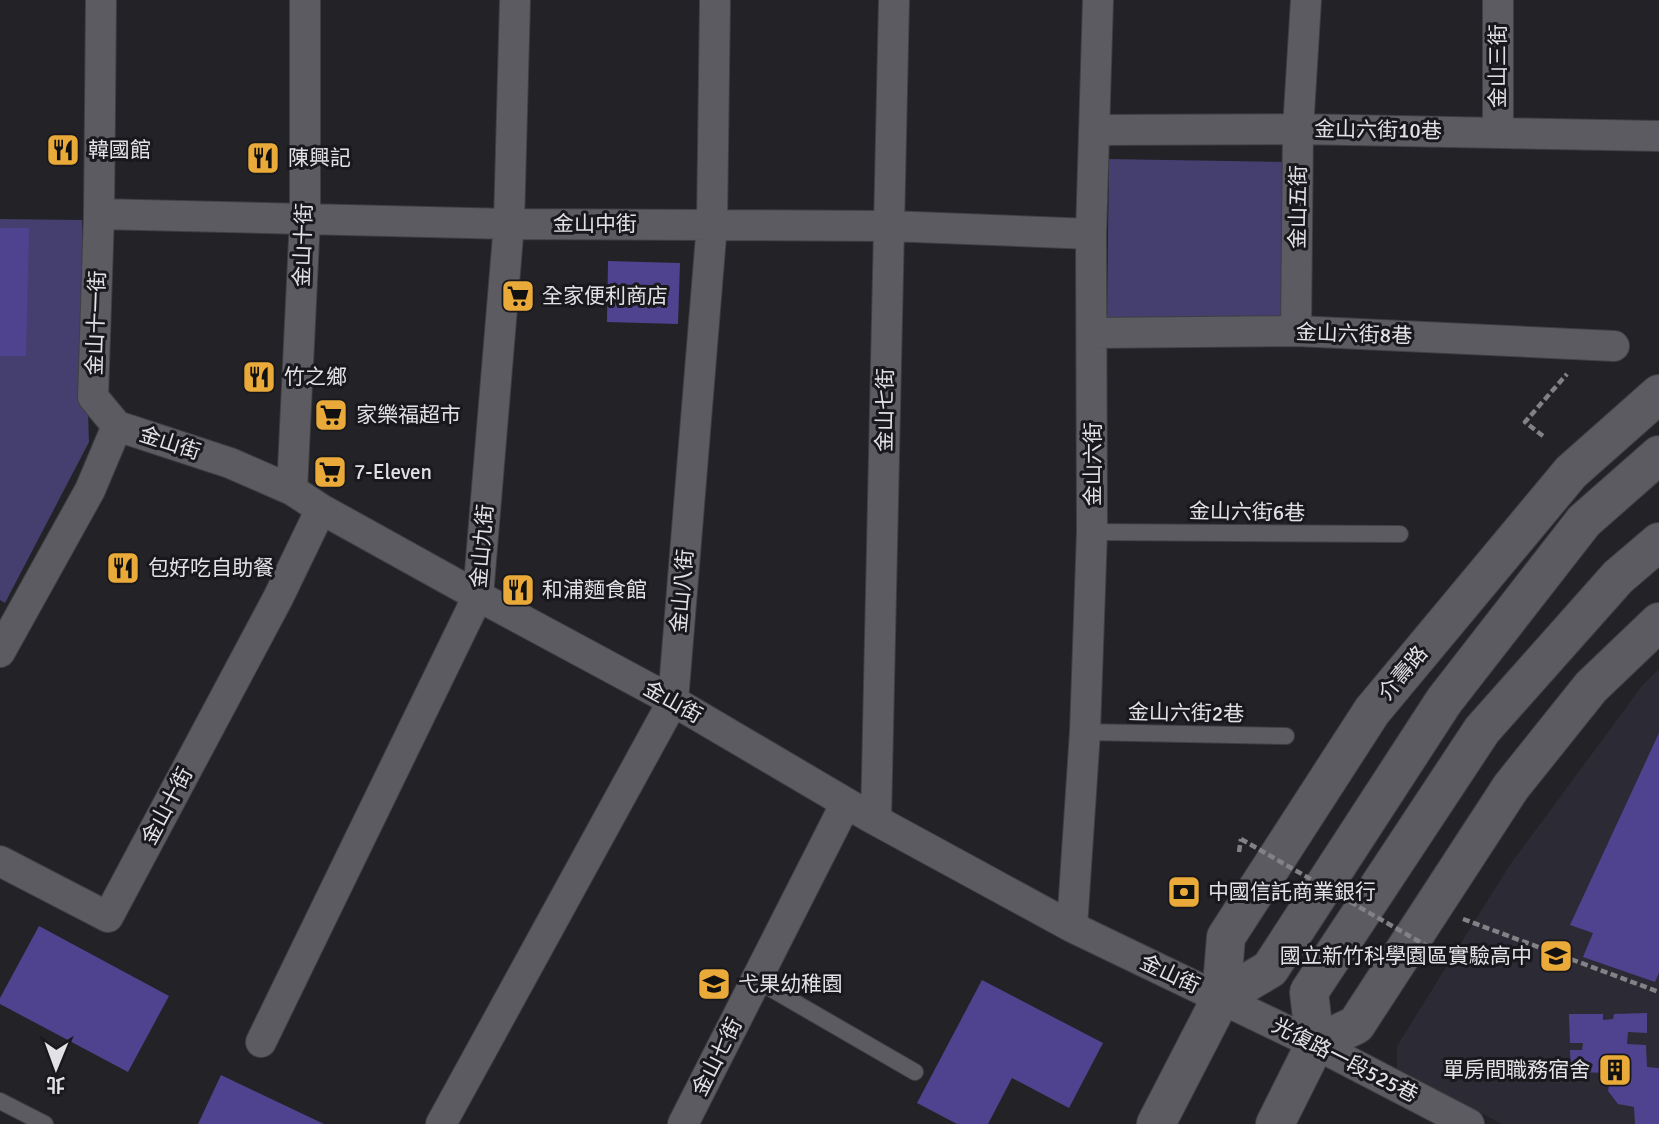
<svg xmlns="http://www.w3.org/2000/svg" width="1659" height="1124" viewBox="0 0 1659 1124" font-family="Signika,'Noto Sans TC',sans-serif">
<rect width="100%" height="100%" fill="#222227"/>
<path fill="#2b2a35" d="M1659,669V1124H1502L1397,1069V1046L1509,866L1642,686Z"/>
<path fill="#443f6e" d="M1109,159L1285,162L1282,324L1107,321Z
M0,219L82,220L89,442L5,603L0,600Z"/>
<path fill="#4f438f" d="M0,228H29L26,356H0Z
M608,261L680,263L678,324L607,322Z
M1659,733V973L1655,982L1583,957L1593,933L1570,925Z
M39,926L169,996L128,1072L0,1004V998Z
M982,980L1103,1043L1069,1108L1012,1078L988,1124H957L917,1103Z
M1647,1013V1033L1628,1032L1627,1044L1646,1045L1647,1067L1659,1068V1124H1635L1634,1107L1618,1104L1608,1091L1611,1073L1571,1072L1570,1050H1582L1583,1043H1570L1569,1014H1603V1020L1613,1019L1614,1014Z
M221,1075L324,1124H198Z"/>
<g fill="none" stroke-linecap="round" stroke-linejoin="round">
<defs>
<path id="service" d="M1092,532L1400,534
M1085,732L1286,736
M756,980L915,1072
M0,1101L45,1124"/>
<path id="minor" d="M101,0L99,214L93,397L117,426
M1096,130L1298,129L1659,136
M1498,133V0
M99,214L509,224L889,226L1091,234
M1296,331L1298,129L1306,0
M1093,333L1296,331L1614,346
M117,426L230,463L292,490L321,509L478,596L673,701L870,817L1072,927L1315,1044L1469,1124
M292,490L305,218V0
M0,652L90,490L117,426
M876,820L894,0
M0,861L108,917L278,598L321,509
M1072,927L1085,732L1092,532L1091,234L1098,0
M261,1042L478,596L509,224L515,0
M441,1124L673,701L712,224L715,0
M683,1124L846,803"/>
<path id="tertiary" d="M1221,998L1270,969L1444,701L1584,521L1659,455
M1315,1044L1356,1025L1511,787L1591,687L1659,622
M1156,1124L1221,998L1226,937L1372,711L1571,472L1659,394
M1275,1124L1315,1044L1309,992L1482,730L1618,577L1659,542"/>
</defs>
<use href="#service" stroke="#3f3f43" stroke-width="18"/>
<use href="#minor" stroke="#3f3f43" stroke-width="32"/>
<use href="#tertiary" stroke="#3f3f43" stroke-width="40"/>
<path stroke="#828286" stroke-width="4.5" stroke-dasharray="7 3.5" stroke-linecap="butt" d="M1543,436L1525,422L1567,374
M1239,852L1241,839
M1463,919L1659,992"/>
<use href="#service" stroke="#5c5b62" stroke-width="16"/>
<use href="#minor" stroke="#5c5b62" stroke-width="30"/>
<use href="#tertiary" stroke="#5c5b62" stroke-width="38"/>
<path stroke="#828286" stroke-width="4.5" stroke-dasharray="7 3.5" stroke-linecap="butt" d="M1241,839L1446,957"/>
</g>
<defs>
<symbol id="restaurant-square" viewBox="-11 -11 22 22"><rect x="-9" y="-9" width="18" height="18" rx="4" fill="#eaaa39" stroke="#19181d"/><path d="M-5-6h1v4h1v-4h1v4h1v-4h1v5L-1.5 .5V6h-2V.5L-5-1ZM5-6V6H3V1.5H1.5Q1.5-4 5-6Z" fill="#111"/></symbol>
<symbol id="supermarket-square" viewBox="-11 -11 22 22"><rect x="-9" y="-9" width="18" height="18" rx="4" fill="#eaaa39" stroke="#19181d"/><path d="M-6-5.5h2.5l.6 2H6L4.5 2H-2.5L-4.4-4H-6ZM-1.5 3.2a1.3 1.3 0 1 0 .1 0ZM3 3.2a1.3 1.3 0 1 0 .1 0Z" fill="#111"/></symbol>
<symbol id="bank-square" viewBox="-11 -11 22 22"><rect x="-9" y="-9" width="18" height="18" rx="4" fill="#eaaa39" stroke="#19181d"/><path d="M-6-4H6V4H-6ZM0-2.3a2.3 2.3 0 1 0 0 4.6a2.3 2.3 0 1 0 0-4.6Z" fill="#111"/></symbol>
<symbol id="school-square" viewBox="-11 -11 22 22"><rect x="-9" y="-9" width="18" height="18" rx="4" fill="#eaaa39" stroke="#19181d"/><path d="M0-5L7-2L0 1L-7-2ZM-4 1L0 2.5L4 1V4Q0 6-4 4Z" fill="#111"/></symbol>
<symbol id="building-square" viewBox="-11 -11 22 22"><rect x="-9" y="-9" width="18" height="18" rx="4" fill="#eaaa39" stroke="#19181d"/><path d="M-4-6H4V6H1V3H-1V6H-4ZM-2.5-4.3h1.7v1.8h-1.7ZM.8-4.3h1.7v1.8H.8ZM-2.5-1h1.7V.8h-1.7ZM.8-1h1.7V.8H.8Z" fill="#111"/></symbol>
</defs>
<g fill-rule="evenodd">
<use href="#restaurant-square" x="44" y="131" width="38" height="38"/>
<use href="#restaurant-square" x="244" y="139" width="38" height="38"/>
<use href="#supermarket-square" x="499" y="277" width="38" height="38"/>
<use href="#restaurant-square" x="240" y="358" width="38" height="38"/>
<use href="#supermarket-square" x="312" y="396" width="38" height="38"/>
<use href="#supermarket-square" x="311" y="453" width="38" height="38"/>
<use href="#restaurant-square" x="104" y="549" width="38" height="38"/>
<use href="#restaurant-square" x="499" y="571" width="38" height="38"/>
<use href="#bank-square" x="1165" y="873" width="38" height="38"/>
<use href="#school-square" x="1537" y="937" width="38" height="38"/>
<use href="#school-square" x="695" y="965" width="38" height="38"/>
<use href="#building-square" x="1596" y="1051" width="38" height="38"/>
</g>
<g text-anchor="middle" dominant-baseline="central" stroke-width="6" stroke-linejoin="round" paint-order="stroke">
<g font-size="21" fill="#e2e2e6" stroke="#19181d">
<text transform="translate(1498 66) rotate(-90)">金山三街</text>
<text transform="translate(1378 130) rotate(1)">金山六街10巷</text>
<text transform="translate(1298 207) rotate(-89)">金山五街</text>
<text x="595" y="224">金山中街</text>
<text transform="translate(303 245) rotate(-88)">金山十街</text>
<text transform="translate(96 323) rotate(-88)">金山十一街</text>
<text transform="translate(1354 334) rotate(2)">金山六街8巷</text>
<text transform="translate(885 410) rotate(-89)">金山七街</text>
<text transform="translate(170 443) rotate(18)">金山街</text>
<text transform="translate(1093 464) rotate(-90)">金山六街</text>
<text transform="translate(1247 512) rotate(1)">金山六街6巷</text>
<text transform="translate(482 546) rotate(-85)">金山九街</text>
<text transform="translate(682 591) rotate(-85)">金山八街</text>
<text transform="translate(1403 673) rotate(-50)">介壽路</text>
<text transform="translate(673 702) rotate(29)">金山街</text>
<text transform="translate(1186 713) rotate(1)">金山六街2巷</text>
<text transform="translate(167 806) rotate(-62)">金山十街</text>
<text transform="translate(1170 974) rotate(25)">金山街</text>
<text transform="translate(717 1057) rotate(-63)">金山七街</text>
<text transform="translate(1345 1060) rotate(27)">光復路一段525巷</text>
</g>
<g font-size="21" fill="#e2e2e6" stroke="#19181d" text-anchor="start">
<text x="88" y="150">韓國館</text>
<text x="288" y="158">陳興記</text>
<text x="542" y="296">全家便利商店</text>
<text x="284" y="377">竹之鄉</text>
<text x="356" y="415">家樂福超市</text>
<text x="354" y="472">7-Eleven</text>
<text x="148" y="568">包好吃自助餐</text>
<text x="542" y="590">和浦麵食館</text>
<text x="1208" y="892">中國信託商業銀行</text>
<text x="1532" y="956" text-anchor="end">國立新竹科學園區實驗高中</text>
<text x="738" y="984">弋果幼稚園</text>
<text x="1590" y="1070" text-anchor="end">單房間職務宿舍</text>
</g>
</g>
<g transform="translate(56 1068) rotate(181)" stroke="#19181d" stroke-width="5" paint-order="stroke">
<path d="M0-5L12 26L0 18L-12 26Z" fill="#e2e2e6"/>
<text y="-10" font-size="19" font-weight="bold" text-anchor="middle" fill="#e2e2e6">北</text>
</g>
</svg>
